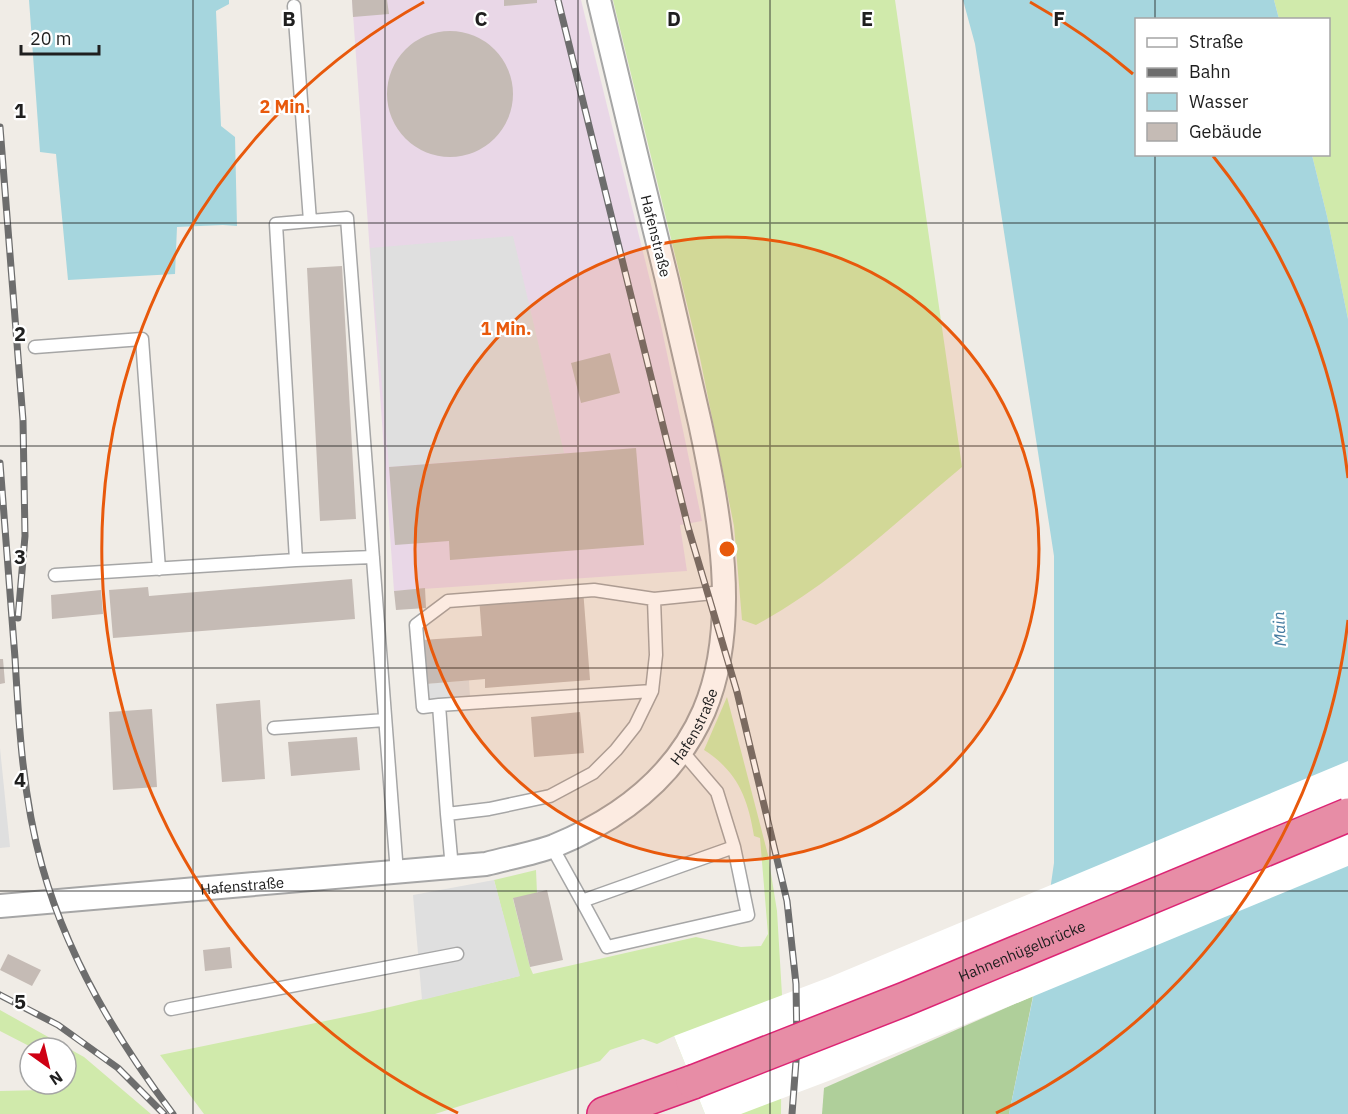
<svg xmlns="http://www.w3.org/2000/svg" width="1348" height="1114" viewBox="0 0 1348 1114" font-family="'IBM Plex Sans',sans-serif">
<rect width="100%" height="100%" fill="#f0ece6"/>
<path fill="#e9d7e7" d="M352,0H581L661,325L702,521L680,525L687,571L394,591Z"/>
<path fill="#d0eaab" d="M613,0H895L962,467C896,522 832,584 756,625L742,620L734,526L700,358Z
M1274,0H1348V319L1327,216L1312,155L1328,154V20L1279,19Z
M727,697L768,855L777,911L782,995L781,1114H705L674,1036L657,1044L643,1039L610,1050L600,1061L435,1114H204L160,1055L369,1012L519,976L494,880L536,870L537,893L513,899L530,967L533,974L696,937L741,947L761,946L768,934L760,838L754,836C748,798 737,771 704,750Z
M0,1010L84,1057L151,1114H0V1091L43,1090L49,1084H66V1048H33L0,1031Z"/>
<path fill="#afcf9a" d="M1033,996L1009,1114H822L824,1088Z"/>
<path fill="#dfdfdf" d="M513,236L564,453L389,467L370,248Z
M469,680L470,697L427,700L426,684Z
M0,748L10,847L0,848Z
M494,880L520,976L422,1000L413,895Z"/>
<path fill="#a6d6de" d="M29,0H229V4L216,11L221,126L235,137L237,226L223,225L177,227L175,274L68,280L56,154L40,152Z
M963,0H1274L1279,19L1136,20V154L1312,155L1327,216L1348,319V1114H1009L1038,973L1054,863V556L975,44Z"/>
<path fill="#fff" d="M1348,761V866L831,1080L741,1114H705L674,1036L830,977Z"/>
<path fill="#c5bbb5" d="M352,0H387L389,14L353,17Z
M504,0H537V3L504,6Z
M387 94a63 63 0 1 1 126 0a63 63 0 1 1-126 0Z
M342,266L356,519L320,521L307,268Z
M610,353L620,393L581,403L571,363Z
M636,448L644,545L450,560L449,541L395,545L389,467Z
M352,579L355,619L113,638L109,590L148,587L149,596Z
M425,588L426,608L396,610L394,591Z
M583,589L590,680L485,688V679L426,684L422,640L482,636L479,597Z
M101,590L103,614L52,619L51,595Z
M0,659H3L5,683L0,684Z
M260,700L265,779L222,782L216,704Z
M152,709L157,787L113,790L109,712Z
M580,712L584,753L534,757L531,717Z
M357,737L360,770L291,776L288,742Z
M547,890L563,960L530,967L513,898Z
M230,947L232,968L205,971L203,950Z
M8,954L41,970L32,986L0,970Z"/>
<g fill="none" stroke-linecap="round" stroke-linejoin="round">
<defs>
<path id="lane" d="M294,6L310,221L347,218L397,873
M35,347L142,339L159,569
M296,560L276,224L310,221
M55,575L296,560L373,557
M652,691L439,705L447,814L489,809L550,796L593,773L616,750L635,726L652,691L656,655L654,599
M439,705L423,707L416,625L448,601L594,590L654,599L723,592
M274,728L385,720
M447,814L452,868
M552,847L582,901L734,847L717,792L681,750
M582,901L607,947L748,915L734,847
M171,1009L457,954"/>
<g id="street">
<path id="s1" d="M0,906L486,864C508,858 532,854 554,846C620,819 675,778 704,711C741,624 719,511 700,423C689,375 678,327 667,280C644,187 621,93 599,0"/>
</g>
<path id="highway" d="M604,1114L693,1082"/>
</defs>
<use href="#lane" stroke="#a6a6a6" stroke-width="15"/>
<use href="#street" stroke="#a6a6a6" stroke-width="26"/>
<use href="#highway" stroke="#dc2574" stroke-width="36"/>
<use href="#lane" stroke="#fff" stroke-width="12"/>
<use href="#street" stroke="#fff" stroke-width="22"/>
<use href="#highway" stroke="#e78da6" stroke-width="33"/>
<defs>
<path id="rail" d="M558,0L688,527L737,692L787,901L796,984L797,1048L792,1114
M0,127L23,420L25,536L18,618
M0,463C5,528 10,593 15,658C19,728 23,798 42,866C67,956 117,1040 173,1114
M0,995L58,1025L118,1068L164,1114"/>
</defs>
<use href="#rail" stroke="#6d6d6d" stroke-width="7"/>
<use href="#rail" stroke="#fff" stroke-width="4.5" stroke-dasharray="14" stroke-linecap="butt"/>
<defs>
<g id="highway-bridge">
<path id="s2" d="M693,1082L905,999L1348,815"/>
</g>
</defs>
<use href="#highway-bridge" stroke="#dc2574" stroke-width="36" stroke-linecap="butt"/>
<use href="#highway-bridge" stroke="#e78da6" stroke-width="33"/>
</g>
<path fill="none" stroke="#1f1f1f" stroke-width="1.5" stroke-opacity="0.55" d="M193,0V1114M385,0V1114M578,0V1114M770,0V1114M963,0V1114M1155,0V20M1155,154V1114M0,223H1348M0,446H1348M0,668H1348M0,891H1348"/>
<circle cx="727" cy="549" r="312" fill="#e8590c" fill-opacity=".12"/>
<g fill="none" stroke="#e8590c" stroke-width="3">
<circle cx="727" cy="549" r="312"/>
<path d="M1348 620A625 625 0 0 1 996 1113M458 1113A625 625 0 0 1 424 2M1030 2A625 625 0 0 1 1133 74M1213 156A625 625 0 0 1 1348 478"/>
</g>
<g text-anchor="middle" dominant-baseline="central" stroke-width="4.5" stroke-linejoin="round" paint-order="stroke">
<g font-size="15" fill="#1f1f1f" stroke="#fff">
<text transform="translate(656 236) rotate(76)">Hafenstraße</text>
<text stroke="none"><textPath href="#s1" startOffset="747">Hafenstraße</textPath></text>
<text stroke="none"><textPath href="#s1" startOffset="243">Hafenstraße</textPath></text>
<text stroke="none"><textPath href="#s2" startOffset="354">Hahnenhügelbrücke</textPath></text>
</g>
<g font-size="16" font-style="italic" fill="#457ba0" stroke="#fff">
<text transform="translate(1279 629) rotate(-93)">Main</text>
</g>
</g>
<g font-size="20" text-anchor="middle" font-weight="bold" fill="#1f1f1f" stroke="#fff" stroke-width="4.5" stroke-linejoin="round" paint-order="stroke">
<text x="289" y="26">B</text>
<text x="481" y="26">C</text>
<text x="674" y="26">D</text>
<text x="867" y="26">E</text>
<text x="1059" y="26">F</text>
<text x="20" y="118">1</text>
<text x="20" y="341">2</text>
<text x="20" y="564">3</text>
<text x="20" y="787">4</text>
<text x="20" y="1009">5</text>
</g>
<circle cx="727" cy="549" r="9" fill="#e8590c" stroke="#fff" stroke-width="3"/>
<g font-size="18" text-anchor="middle" font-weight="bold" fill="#e8590c" stroke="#fff" stroke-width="4.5" stroke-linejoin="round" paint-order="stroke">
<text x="285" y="113">2 Min.</text>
<text x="506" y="335">1 Min.</text>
</g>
<rect x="1135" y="18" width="195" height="138" fill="#ffffff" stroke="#a5a5a5" stroke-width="1.5"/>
<rect x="1147" y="38" width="30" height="9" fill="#ffffff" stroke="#a5a5a5" stroke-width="1.5"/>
<text x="1189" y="48" font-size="18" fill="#1f1f1f">Straße</text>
<rect x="1147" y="68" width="30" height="9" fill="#6d6d6d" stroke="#a5a5a5" stroke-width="1.5"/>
<text x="1189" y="78" font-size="18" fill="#1f1f1f">Bahn</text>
<rect x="1147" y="93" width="30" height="18" fill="#a6d6de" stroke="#a5a5a5" stroke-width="1.5"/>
<text x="1189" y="108" font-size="18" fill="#1f1f1f">Wasser</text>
<rect x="1147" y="123" width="30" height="18" fill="#c5bbb5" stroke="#a5a5a5" stroke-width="1.5"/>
<text x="1189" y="138" font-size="18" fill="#1f1f1f">Gebäude</text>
<g transform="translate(48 1066) rotate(146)"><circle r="28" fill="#ffffff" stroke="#a5a5a5" stroke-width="1.5"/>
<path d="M0-4.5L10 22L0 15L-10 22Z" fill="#cf0013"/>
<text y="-9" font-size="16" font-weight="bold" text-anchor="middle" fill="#1f1f1f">N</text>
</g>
<path d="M21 45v9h78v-9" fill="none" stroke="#1f1f1f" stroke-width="3"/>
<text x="30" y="45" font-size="18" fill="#1f1f1f" stroke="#ffffff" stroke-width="4.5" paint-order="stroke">20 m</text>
</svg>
